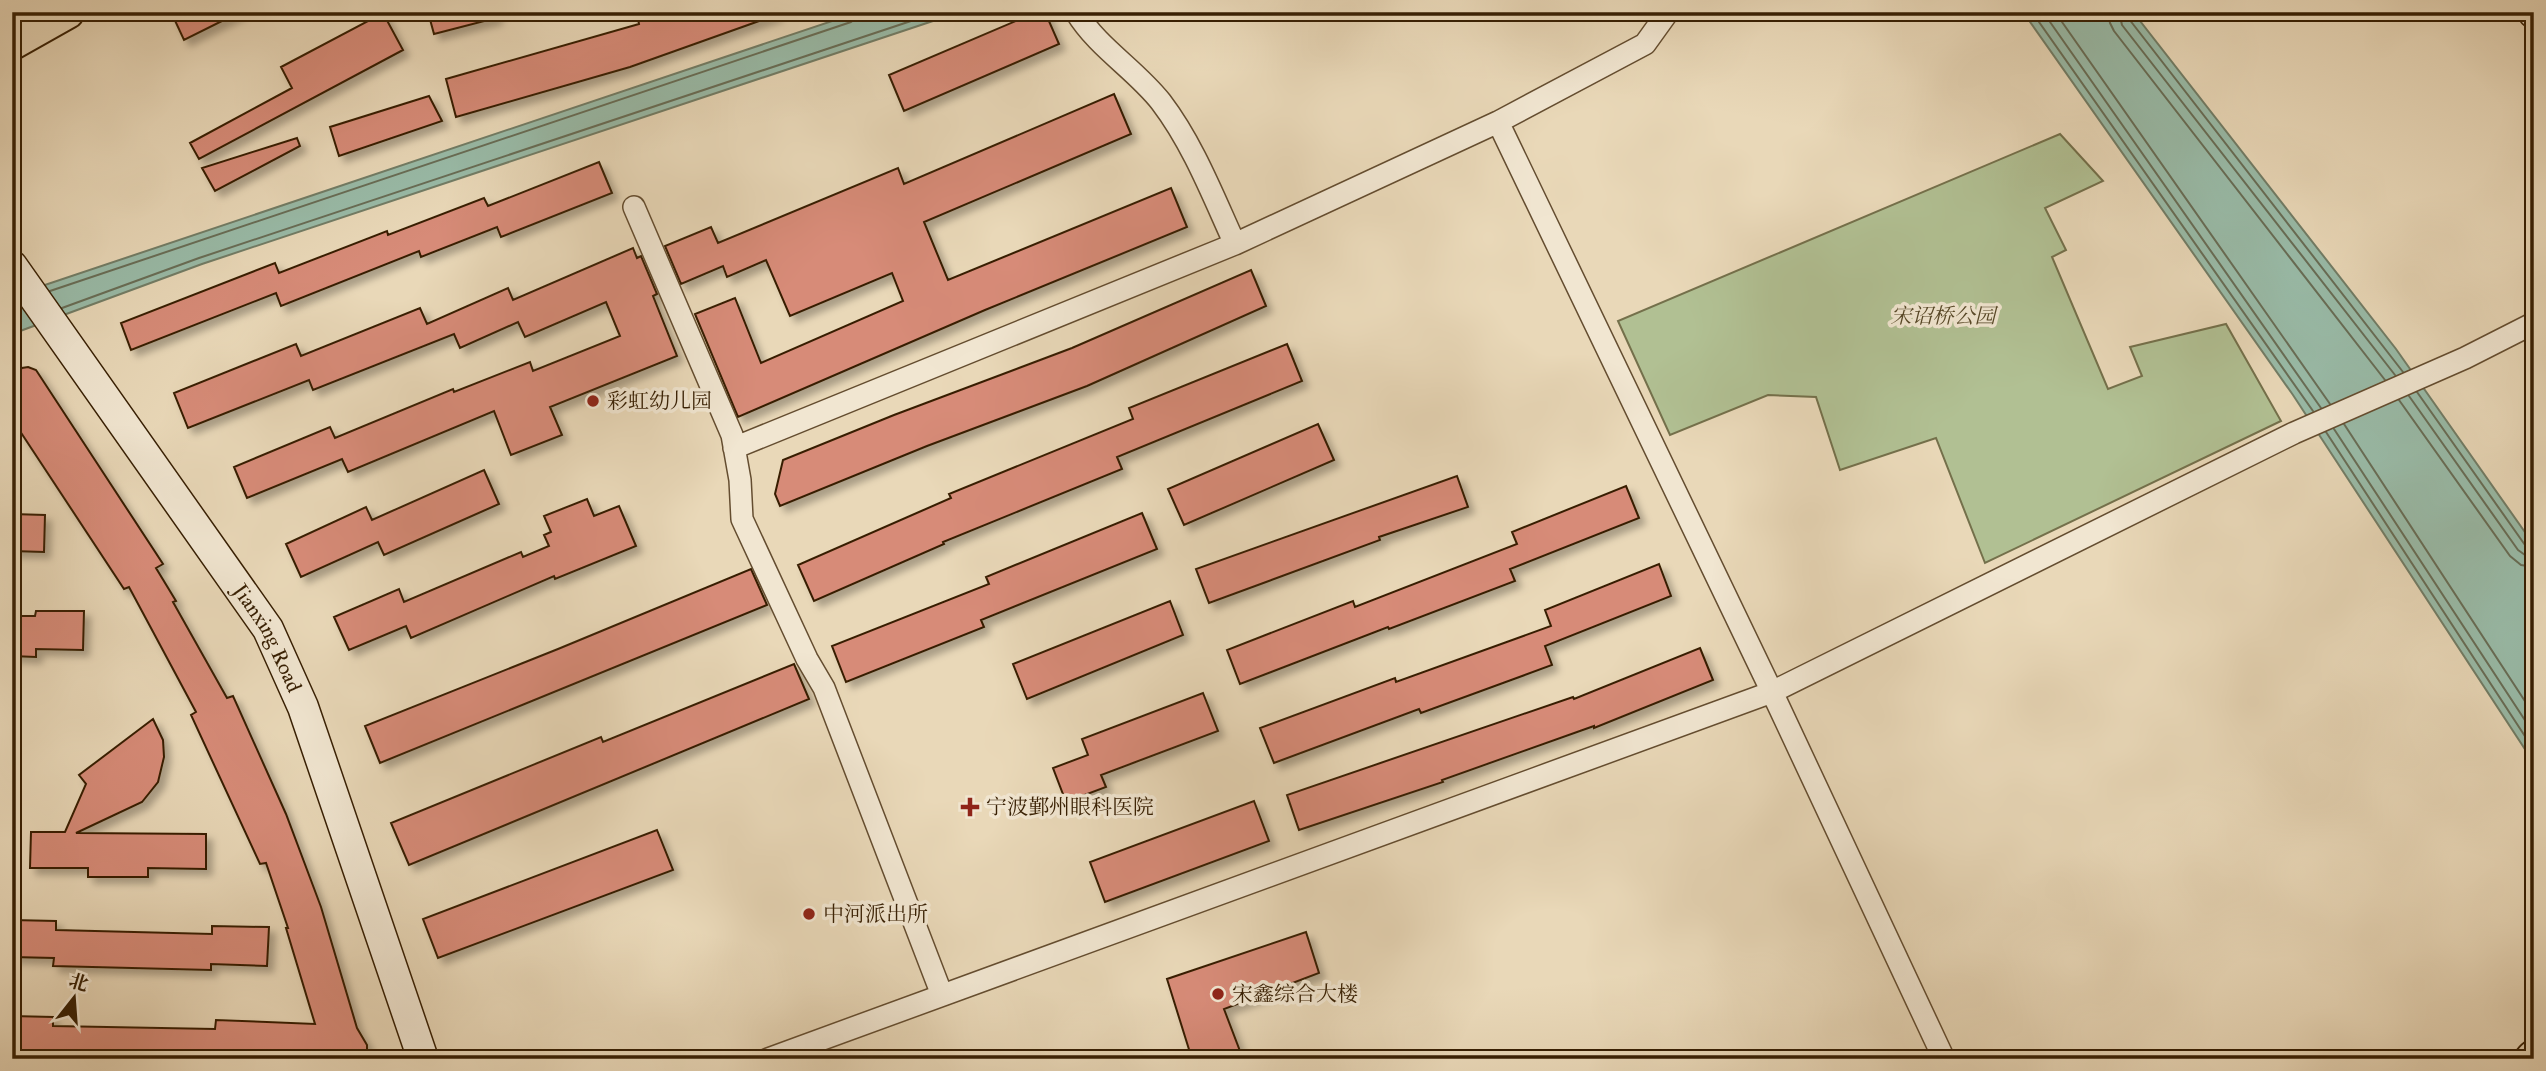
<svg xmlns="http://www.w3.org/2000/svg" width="2546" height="1071" viewBox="0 0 2546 1071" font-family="'IM FELL Great Primer','Noto Serif SC',serif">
<defs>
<filter id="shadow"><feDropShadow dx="6" dy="6" stdDeviation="3.5" flood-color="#0004"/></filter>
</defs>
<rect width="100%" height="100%" fill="#e9d8b8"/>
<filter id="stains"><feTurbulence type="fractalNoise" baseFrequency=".00286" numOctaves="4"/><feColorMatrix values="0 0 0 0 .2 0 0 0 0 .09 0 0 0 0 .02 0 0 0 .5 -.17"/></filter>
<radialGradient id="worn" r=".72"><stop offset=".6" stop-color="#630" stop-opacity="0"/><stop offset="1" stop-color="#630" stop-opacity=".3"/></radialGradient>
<path fill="#b1c093" stroke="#74704b" stroke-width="2" d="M2060,134L2103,181L2045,208L2066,250L2052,257L2108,389L2142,376L2130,347L2226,324L2281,421L1985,563L1936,438L1840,470L1816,397L1768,395L1670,435L1618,321Z"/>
<path fill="#99bba8" stroke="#727d66" stroke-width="2" d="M859,12H960L202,264L12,334V296Z
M2023,12H2133L2396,349L2534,545V763L2293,395Z"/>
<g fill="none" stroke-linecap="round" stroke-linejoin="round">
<path stroke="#686d56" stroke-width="2" d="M2032,12L2313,411
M2043,12L2321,408
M2055,12L2330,404
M2108,12L2110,23L2114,31L2385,380
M2119,12L2122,25L2395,375
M2128,12L2129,19L2403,372
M50,291L851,22L856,18L857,12
M62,308L199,258L938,12
M2417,392L2525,545L2534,548
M2409,396L2518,550L2525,555L2534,557
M2399,400L2510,556L2521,565L2534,567
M2344,424L2534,715
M2334,429L2534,734
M2326,432L2534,750"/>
</g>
<path fill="#d78b78" stroke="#371f03" stroke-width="2" filter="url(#shadow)" d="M171,12H240L184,40Z
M428,12H496V18L434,34Z
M656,12H776V15L630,67L456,117L446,79L639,24L638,19Z
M1037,12H1045L1059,44L904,111L889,75Z
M383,13L403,50L199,159L190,143L292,88L281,67Z
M1114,94L1131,134L924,222L948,280L1171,188L1187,227L985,310L738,417L695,314L735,298L761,363L903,301L892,273L790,316L766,260L727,277L723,266L681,284L665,246L711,227L718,243L898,168L904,184Z
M429,96L442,121L339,156L330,127Z
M297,138L300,146L215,191L202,168Z
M599,162L612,193L501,237L497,227L421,257L419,251L281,306L276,293L131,350L121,323L275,263L279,273L387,231L388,235L484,198L488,206Z
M633,248L637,258L641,256L657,294L653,296L677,356L550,407L562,435L511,455L494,411L348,472L342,459L247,498L234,467L330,427L335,438L453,389L454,392L530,362L533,371L620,336L606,302L525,337L518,322L460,348L454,334L313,390L309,380L188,428L174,393L296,344L301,356L420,308L427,324L508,288L513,300Z
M1251,270L1266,306L1087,386L927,446L780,506L775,494L783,460L894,415L1072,348Z
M1287,344L1302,381L1117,457L1122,469L943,542L944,544L814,601L798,565L951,498L949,494L1133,419L1129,408Z
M28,367L36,370L163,564L156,568L176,601L173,602L227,698L233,696L286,814L321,907L357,1028L367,1045V1059L217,1057V1059H51V1054L12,1053V1016L53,1017V1026L215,1029L216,1020L315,1024L286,928H288L266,863L260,864L191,715L196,712L129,587L124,589L12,419V384L15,382L18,372L22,368Z
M1318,424L1334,460L1184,525L1168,489Z
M484,470L499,504L384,555L378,542L301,577L286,544L366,507L372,520Z
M1457,476L1468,507L1379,537L1380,540L1209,603L1196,569Z
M1626,486L1639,518L1510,569L1515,581L1389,629L1388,627L1240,684L1227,650L1353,601L1355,607L1517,544L1512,532Z
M587,499L594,516L619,506L636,546L555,579L554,576L411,638L406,626L349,650L334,617L399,589L404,602L521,552L523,557L549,546L544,535L551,532L544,516Z
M1142,513L1157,549L981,620L984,627L846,682L832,646L989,584L986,577Z
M12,514L45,515L44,552L12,551Z
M1659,564L1671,596L1545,646L1552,665L1421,713L1419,709L1274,763L1260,728L1395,678L1396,682L1551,626L1545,610Z
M751,569L767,605L380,763L365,726L558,649Z
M1170,601L1183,635L1027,699L1013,664Z
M36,611H84L83,650L36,649V657L12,656V616H35Z
M1700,648L1713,680L1594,728V726L1442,780L1443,782L1299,830L1287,795L1573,697L1574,699Z
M794,664L809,699L409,865L391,823L601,737L603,742Z
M1203,693L1218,731L1101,775L1106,787L1066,802L1053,768L1088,755L1082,739Z
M153,719L163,740L164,757L158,782L142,802L76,833L206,834V869L148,868V877H88V868H30L31,832H65L86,784L79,775Z
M1254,801L1269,841L1105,902L1090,862Z
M657,830L673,870L438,958L423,919Z
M12,920L56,921V930L212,934V926L269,927L267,966L211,964V970L53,966L54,958L12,957Z
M1306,932L1319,973L1224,1009L1243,1059H1192L1167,979Z"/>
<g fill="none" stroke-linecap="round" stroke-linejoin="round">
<defs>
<path id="street" d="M1076,12C1098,48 1135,69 1161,102C1193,144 1213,196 1235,244
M1498,122L1772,692L1944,1059
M634,207L732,435L740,480L742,519L807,659L824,688L942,995
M734,448L1235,244L1498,122L1645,44L1668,12
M768,1059L1772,692L2294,433L2465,358L2534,323"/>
<g id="secondary">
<path d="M2533,12L2534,13"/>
<path id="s1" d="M12,266L268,629L303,707L423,1059"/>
</g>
<path id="primary" d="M12,43L67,12
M2532,1059L2534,1057"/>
</defs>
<use href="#street" stroke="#644d30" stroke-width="24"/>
<use href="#secondary" stroke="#371f03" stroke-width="33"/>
<use href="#primary" stroke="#371f03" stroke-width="37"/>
<use href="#street" stroke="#f1e6d1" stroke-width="21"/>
<use href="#secondary" stroke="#f1e6d1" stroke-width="30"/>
<use href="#primary" stroke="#e9d8b8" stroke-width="33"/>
</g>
<g fill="#8f2418" stroke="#f1e6d1" stroke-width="2.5">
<circle cx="593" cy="401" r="7"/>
<path d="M966.5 796.5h7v7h7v7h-7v7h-7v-7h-7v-7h7z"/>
<circle cx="809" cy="914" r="7"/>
<circle cx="1218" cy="994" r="7"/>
</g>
<g text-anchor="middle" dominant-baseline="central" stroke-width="7" stroke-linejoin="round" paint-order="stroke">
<g font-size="21" font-style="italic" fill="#564727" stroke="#f1e6d1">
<text x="1943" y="316">宋诏桥公园</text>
</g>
<g font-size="21" fill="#371f03" stroke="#f1e6d1" text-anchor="start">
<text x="607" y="401">彩虹幼儿园</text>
<text x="986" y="807">宁波鄞州眼科医院</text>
<text x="823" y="914">中河派出所</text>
<text x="1232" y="994">宋鑫综合大楼</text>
</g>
<g font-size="21" fill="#371f03" stroke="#f1e6d1">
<text stroke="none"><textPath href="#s1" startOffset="452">Jianxing Road</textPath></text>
</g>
</g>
<rect width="2546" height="1071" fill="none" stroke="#e9d8b8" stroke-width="42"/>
<rect x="14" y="14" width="2518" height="1043" fill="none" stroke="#371f03" stroke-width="3.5"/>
<rect x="21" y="21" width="2504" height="1029" fill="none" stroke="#371f03" stroke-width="2"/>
<g transform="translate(74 998) rotate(17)" stroke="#f1e6d1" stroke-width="5" paint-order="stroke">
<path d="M0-5L12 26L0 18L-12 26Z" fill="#371f03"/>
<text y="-10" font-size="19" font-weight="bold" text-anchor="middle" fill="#371f03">北</text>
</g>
<rect width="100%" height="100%" filter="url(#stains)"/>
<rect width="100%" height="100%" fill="url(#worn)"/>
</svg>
